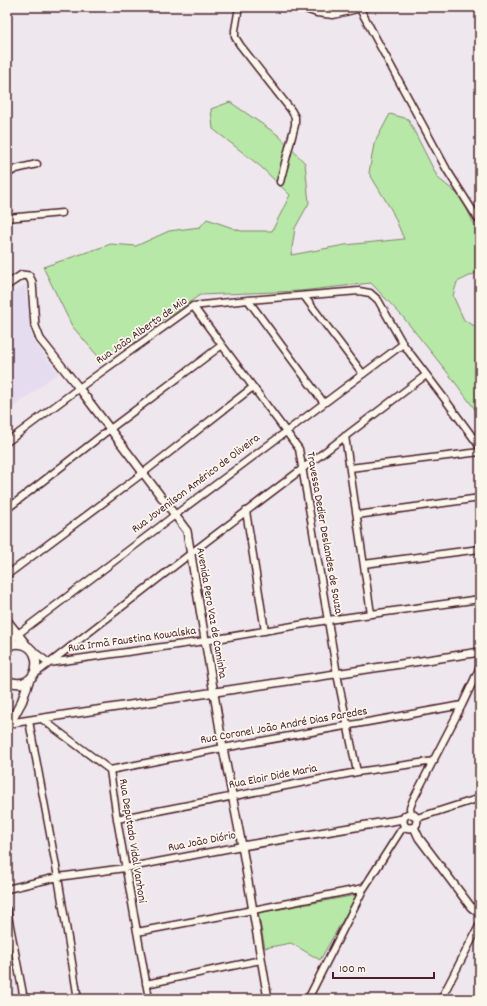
<svg xmlns="http://www.w3.org/2000/svg" width="487" height="1006" viewBox="0 0 487 1006" font-family="Dekko,sans-serif">
<rect width="100%" height="100%" fill="#efe7ee"/>
<filter id="ink" filterUnits="userSpaceOnUse"><feTurbulence type="fractalNoise" baseFrequency=".025" numOctaves="2"/><feDisplacementMap in="SourceGraphic" scale="8" xChannelSelector="R" yChannelSelector="G"/><feConvolveMatrix kernelMatrix="1 2 1 2 8 2 1 2 1" color-interpolation-filters="sRGB"/></filter>
<g filter="url(#ink)">
<path fill="#e6dcf0" d="M25,284L31,333L33,340L58,373L7,412V297Z"/>
<path fill="#b7e8a7" stroke="#808469" d="M230,102L278,135L305,163L309,203L295,228L291,255L345,245L404,239L392,211L369,173L374,144L390,114L408,119L438,178L460,196L465,205L473,222L480,233V271L457,282L453,296L464,320L480,329V416L451,377L403,317L371,283L300,291L200,295L102,361L72,326L43,267L111,244L136,246L169,231L200,227L207,219L241,231H272L290,195L260,166L213,129L211,109Z
M357,895L320,960L291,943L265,948L258,913Z"/>
<g fill="none" stroke-linecap="round" stroke-linejoin="round">
<defs>
<path id="minor" d="M239,7L235,30V37L240,45L291,110L295,117V125L280,182
M359,7L447,170L480,222
M7,174L16,169L37,164
M7,218L62,213
M304,296L363,374
M248,300L324,403
M193,306L299,449L337,674L357,772
M345,436L371,614
M7,442L79,388L193,306L248,300L359,291L370,293L378,300L403,344L444,398L480,447
M350,468L480,452
M7,509L110,429L222,345
M246,511L265,631
M357,515L480,498
M364,564L480,549
M7,575L143,473L253,387
M7,645L18,634L175,515L403,344
M33,651L49,663L205,641L328,620L480,599
M34,675L190,554L426,375
M42,719L110,770L117,819L149,999
M29,721L58,877L78,999
M110,770L223,748L462,705
M411,814L410,808L413,800L462,705L480,667
M417,818L480,798
M117,819L357,772L434,761
M7,889L58,877L125,868L242,846
M7,910L24,999
M137,932L253,910L364,888
M146,984L261,960
M308,999L364,888L401,830L405,827
M441,999L480,924"/>
<path id="tertiary" d="M7,285L22,275L29,276L32,282L35,326L40,339L79,388L187,531L223,748L242,846L268,999
M11,723L480,652
M403 821a7 7 0 1 1 14 0a7 7 0 1 1-14 0Z
M414,827L419,838L471,907L480,914
M242,846L403,819"/>
<path id="secondary" d="M303,7L317,12L333,14L361,7
M7,621L26,645
M7,646C46,631 46,696 7,681
M7,729L22,701L29,680"/>
</defs>
<use href="#minor" stroke="#4a1f2b" stroke-width="9"/>
<use href="#tertiary" stroke="#4a1f2b" stroke-width="10"/>
<use href="#secondary" stroke="#4a1f2b" stroke-width="11"/>
<use href="#minor" stroke="#fbf7ec" stroke-width="6"/>
<use href="#tertiary" stroke="#fbf7ec" stroke-width="7"/>
<use href="#secondary" stroke="#fbf7ec" stroke-width="8"/>
</g>
</g>
<g text-anchor="middle" dominant-baseline="central" stroke-width="3.5" stroke-linejoin="round" paint-order="stroke">
<g font-size="12" fill="#4a1f2b" stroke="#fbf7ec">
<text transform="translate(142 331) rotate(-35)">Rua João Alberto de Mio</text>
<text transform="translate(196 484) rotate(-37)">Rua Jovenilson Américo de Oliveira</text>
<text transform="translate(324 533) rotate(80)">Travessa Dedier Deslandes de Souza</text>
<text transform="translate(211 613) rotate(80)">Avenida Pero Vaz de Caminha</text>
<text transform="translate(132 640) rotate(-8)">Rua Irmã Faustina Kowalska</text>
<text transform="translate(284 726) rotate(-10)">Rua Coronel João André Dias Paredes</text>
<text transform="translate(273 777) rotate(-11)">Rua Eloir Dide Maria</text>
<text transform="translate(132 841) rotate(81)">Rua Deputado Vidal Vanhoni</text>
<text transform="translate(202 842) rotate(-11)">Rua João Diório</text>
</g>
</g>
<rect width="487" height="1006" fill="none" stroke="#fbf7ec" stroke-width="24"/>
<rect x="12" y="12" width="463" height="982" fill="none" stroke="#4a1f2b" stroke-width="1.5" filter="url(#ink)"/>
<path d="M333 972v6h101v-6" fill="none" stroke="#4a1f2b" stroke-width="2"/>
<text x="339" y="972" font-size="12" fill="#4a1f2b" stroke="#fbf7ec" stroke-width="3" paint-order="stroke">100 m</text>
</svg>
